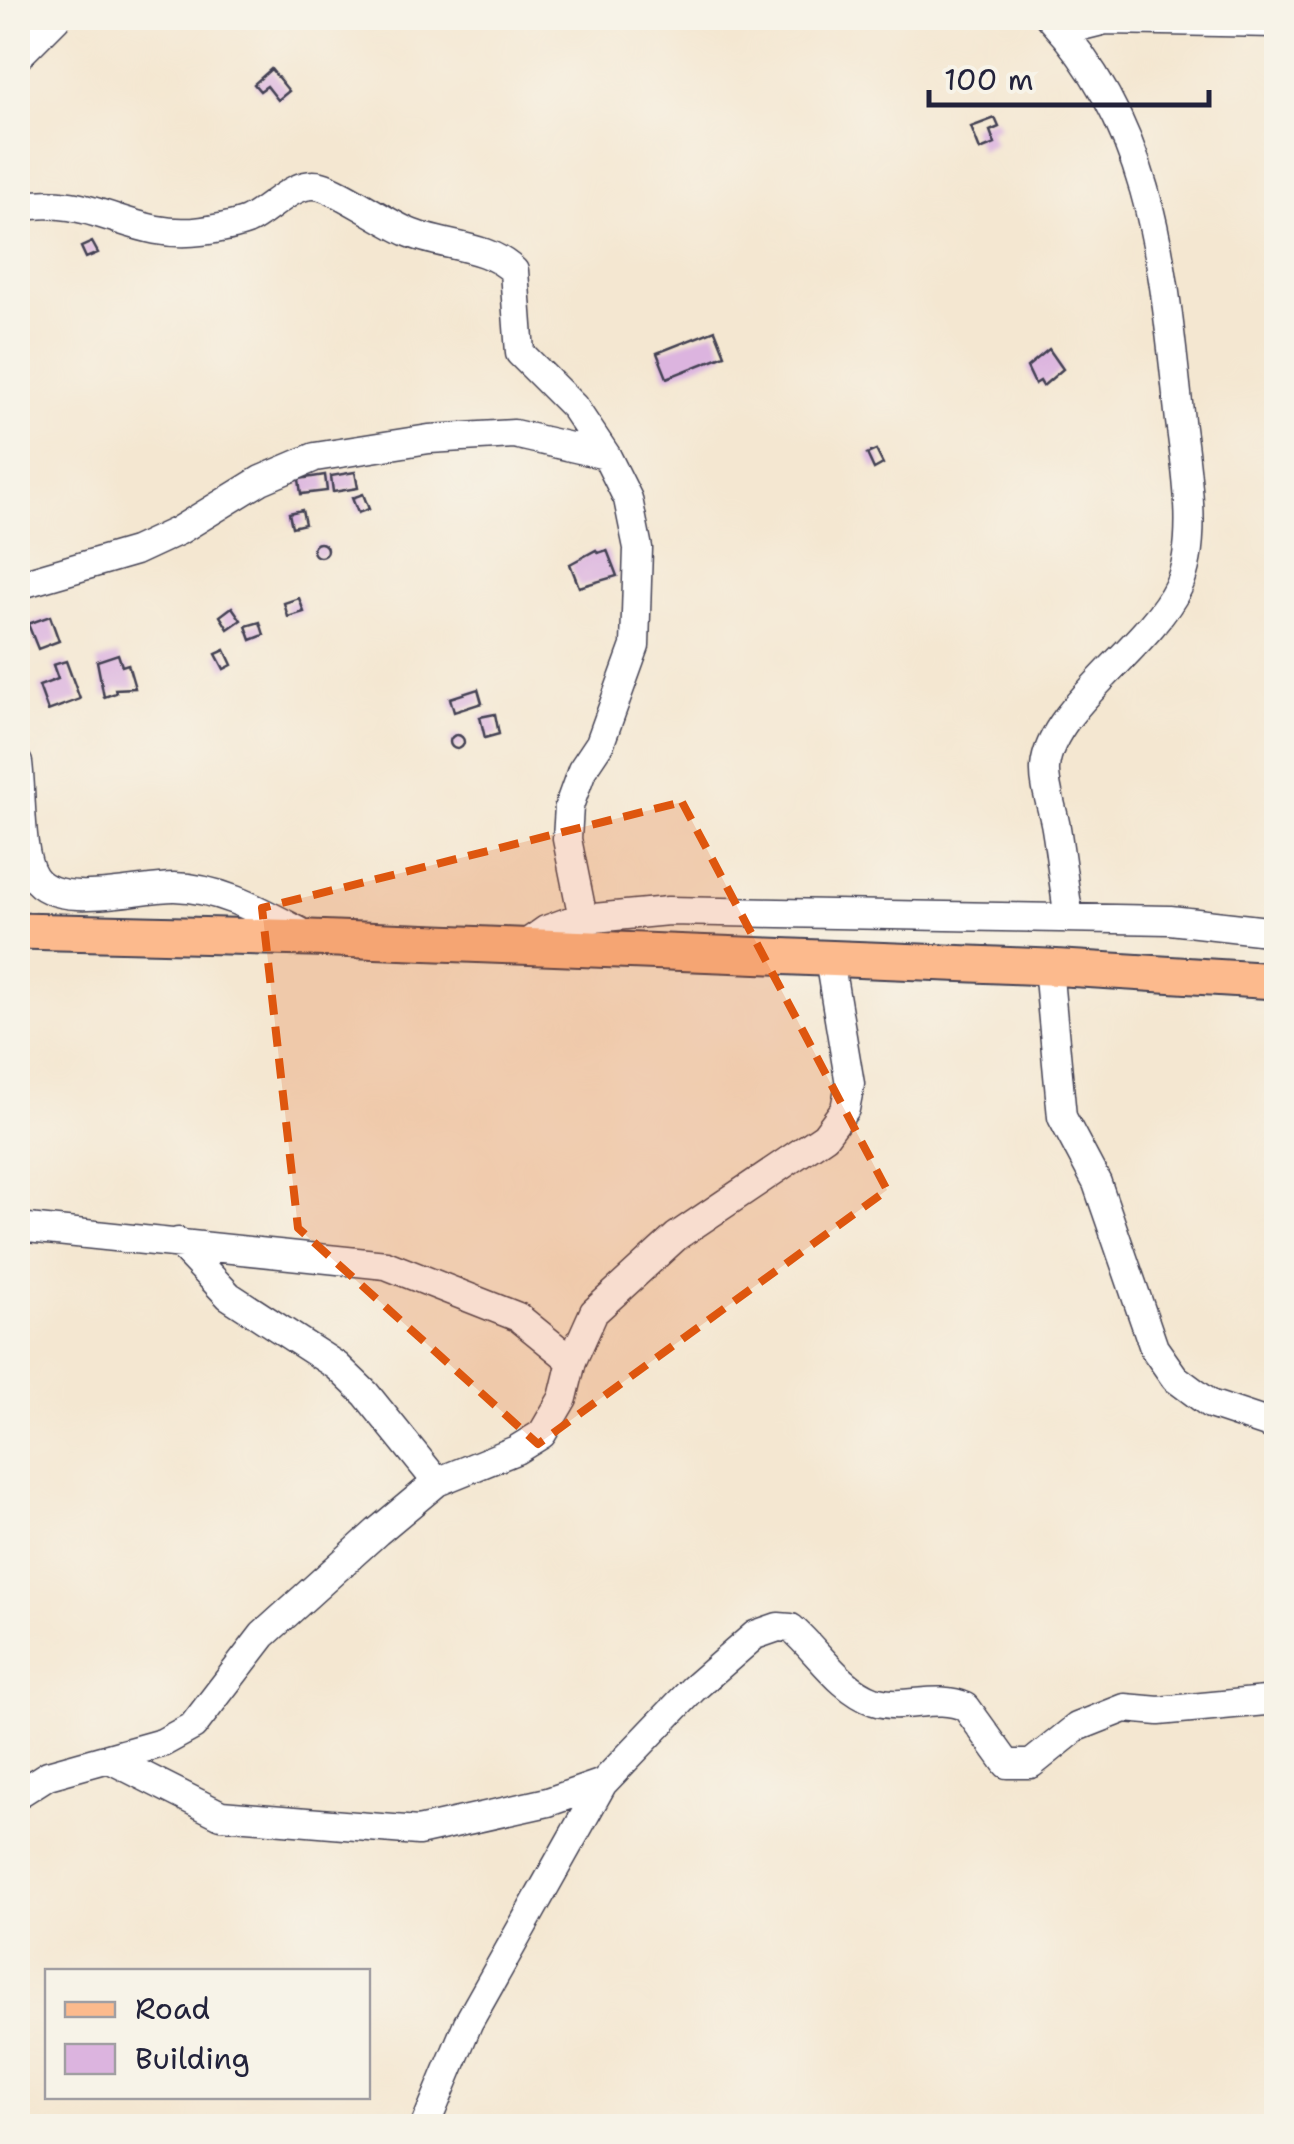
<svg xmlns="http://www.w3.org/2000/svg" width="1294" height="2144" viewBox="0 0 1294 2144" font-family="'Shantell Sans',sans-serif">
<rect width="100%" height="100%" fill="#f7f3e8"/>
<filter id="ink" filterUnits="userSpaceOnUse"><feTurbulence type="fractalNoise" baseFrequency=".01" numOctaves="2"/><feDisplacementMap in="SourceGraphic" scale="20" xChannelSelector="R" yChannelSelector="G"/><feConvolveMatrix kernelMatrix="1 2 1 2 8 2 1 2 1" color-interpolation-filters="sRGB"/></filter>
<filter id="wash" filterUnits="userSpaceOnUse"><feTurbulence type="fractalNoise" baseFrequency=".0048" numOctaves="4" result="noise"/><feDisplacementMap in="SourceGraphic" scale="40" xChannelSelector="R" yChannelSelector="G"/><feGaussianBlur stdDeviation="2.25" result="paint"/><feColorMatrix in="noise" values="0 0 0 0 0 0 0 0 0 0 0 0 0 0 0 0 0 1.4 0 .05"/><feComposite in="paint" operator="in"/></filter>
<g filter="url(#wash)">
<rect width="100%" height="100%" fill="#f4e7d1"/>
<g id="blocks">
<path fill="#dcb4df" d="M271,69L289,91L278,100L267,86L260,91L254,84Z
M995,118L999,127L990,131L995,144L980,150L971,127Z
M92,242L98,253L86,258L81,247Z
M715,330L725,355L667,378L657,353Z
M1049,349L1063,369L1043,386L1040,381L1035,384L1027,367Z
M876,450L883,464L874,469L867,454Z
M355,472L358,488L333,492L331,476Z
M325,475L327,491L301,494L299,479Z
M363,494L369,509L358,513L352,498Z
M302,510L305,524L292,527L289,513Z
M313 550a7 7 0 1 1 14 0a7 7 0 1 1-14 0Z
M596,550L598,553L607,550L617,576L579,587L570,564Z
M299,598L304,612L288,617L284,603Z
M232,607L241,620L228,629L220,616Z
M50,616L59,641L38,649L28,624Z
M260,622L264,635L251,640L246,626Z
M225,650L232,665L224,669L216,654Z
M118,654L122,666L128,664L135,688L115,689L116,693L104,697L97,661Z
M66,661L80,699L48,711L39,686L58,679L53,665Z
M478,689L482,703L454,712L450,698Z
M495,714L499,734L485,738L480,717Z
M450 742a7 7 0 1 1 14 0a7 7 0 1 1-14 0Z"/>
</g>
</g>
<g filter="url(#ink)">
<use href="#blocks" fill-opacity="0" stroke="#424052" stroke-width="2.5"/>
<g fill="none" stroke-linecap="round" stroke-linejoin="round">
<defs>
<path id="minor" d="M1050,18C1157,133 1163,273 1180,421C1186,468 1199,542 1178,587C1150,646 1049,709 1045,768C1044,787 1053,809 1056,828C1061,858 1064,888 1069,918
M1062,31L1106,20L1276,23
M18,56L56,18
M18,207C93,192 131,241 202,231C216,229 234,226 247,221C269,211 295,179 321,186C340,191 385,222 408,232C442,247 487,244 514,271L520,353L574,407L606,455L628,499L638,548L635,646L600,743L582,770L569,806L567,839L583,918
M18,585L135,551L178,531L261,480L315,457L429,439L514,434L606,455
M18,763C22,792 19,855 34,877C57,911 139,887 174,887C224,888 267,915 310,937
M519,949L546,930L573,920L668,911L1170,920L1276,932
M1048,967L1062,1117L1097,1183L1154,1348L1175,1378L1210,1404L1276,1426
M18,1227L386,1265L518,1317L572,1361
M178,1242L229,1296L337,1366L366,1394L437,1482
M108,1758L221,1815L418,1831L548,1802L603,1783L693,1689L755,1635L778,1627L791,1628C818,1651 840,1689 874,1701C905,1711 936,1693 966,1707L1007,1764H1031L1077,1727L1125,1708L1159,1711L1276,1700
M18,1794L48,1775L162,1743L193,1726L263,1635L377,1532L437,1482L516,1450L542,1434L563,1398L572,1361L594,1312L677,1236L825,1136L845,1109L850,1084L829,959
M425,2126L468,2023L603,1783"/>
<path id="major" d="M18,931L311,938L1048,967L1276,981"/>
</defs>
<use href="#minor" stroke="#424052" stroke-width="31"/>
<use href="#major" stroke="#424052" stroke-width="39"/>
<use href="#minor" stroke="#fff" stroke-width="28"/>
<use href="#major" stroke="#fcba8d" stroke-width="35"/>
</g>
</g>
<path fill="#de560e" fill-opacity="0.2" stroke="#de560e" stroke-width="8" stroke-dasharray="20 12" stroke-linejoin="round" d="M682,802L887,1190L538,1444L298,1228L262,908Z"/>
<rect width="1294" height="2144" fill="none" stroke="#f7f3e8" stroke-width="60"/>
<rect x="45" y="1969" width="325" height="130" fill="#f7f3e8" stroke="#a29fa3" stroke-width="2.5"/>
<rect x="65" y="2002" width="50" height="15" fill="#fcba8d" stroke="#a29fa3" stroke-width="2.5"/>
<text x="135" y="2019" font-size="30" fill="#22223b">Road</text>
<rect x="65" y="2044" width="50" height="30" fill="#dcb4df" stroke="#a29fa3" stroke-width="2.5"/>
<text x="135" y="2069" font-size="30" fill="#22223b">Building</text>
<path d="M929 90v15h280v-15" fill="none" stroke="#22223b" stroke-width="5"/>
<text x="944" y="90" font-size="30" fill="#22223b" stroke="#f7f3e8" stroke-width="8" paint-order="stroke">100 m</text>
</svg>
